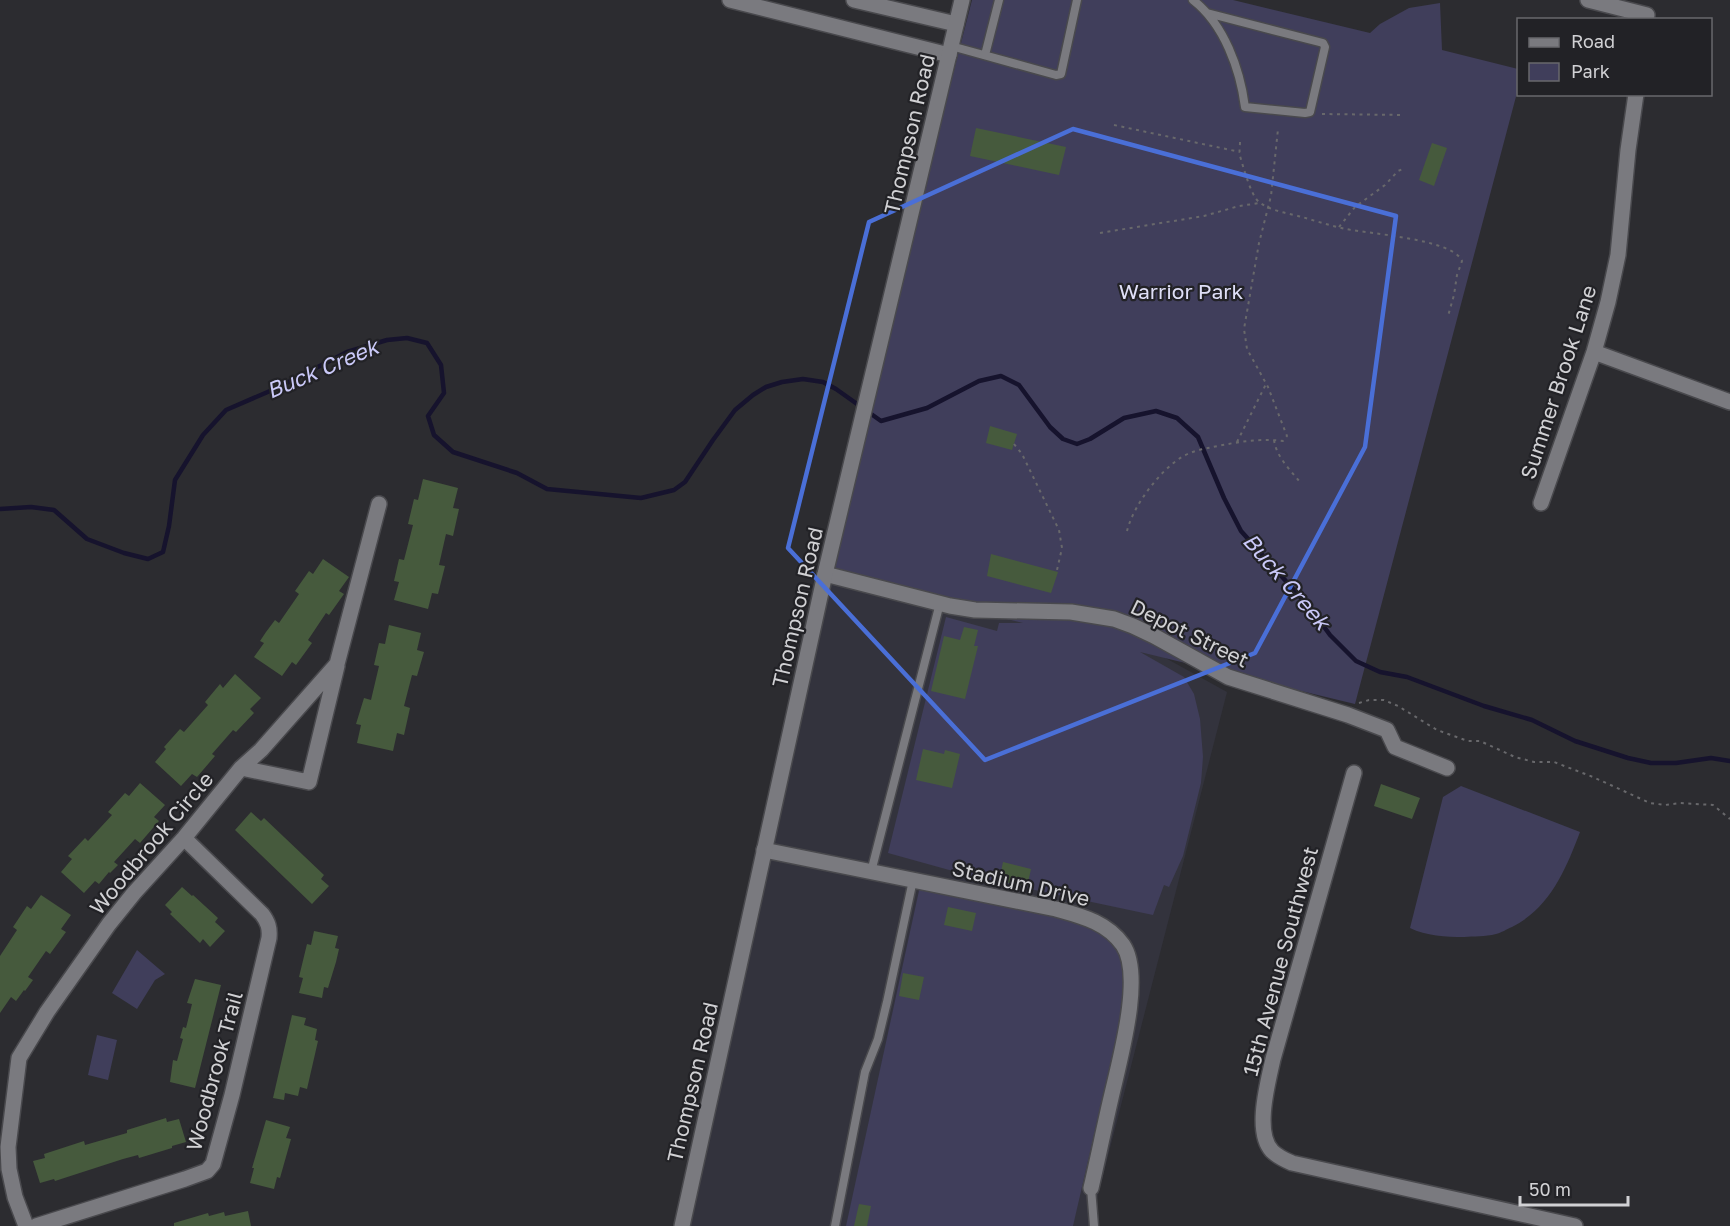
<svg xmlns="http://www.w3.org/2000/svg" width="1730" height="1226" viewBox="0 0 1730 1226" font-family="'Golos Text',sans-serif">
<rect width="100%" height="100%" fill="#2c2c30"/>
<path fill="#33333d" d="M825,574L1133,640L1227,692L1090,1226H682Z"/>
<path fill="#403e5b" d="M972,0H1233L1370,33L1380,24L1409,8L1440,3L1442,50L1518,69V89L1355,704L1140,652L1184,677L1194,694L1200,719L1203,757L1201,783L1183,856L1169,887L1164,885L1153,915L978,878L888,853L946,617L997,631L999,623H1023L825,574Z
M1461,786L1580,832C1566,869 1550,908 1512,927C1507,929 1501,933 1496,934C1485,937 1474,936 1464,937C1446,937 1426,936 1410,928L1443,797Z
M920,886L1082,923L1106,932L1123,959L1125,1000L1073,1226H846Z
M137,950L165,974L155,980L137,1009L112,993Z
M97,1035L117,1040L108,1080L88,1075Z"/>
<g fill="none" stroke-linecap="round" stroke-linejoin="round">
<path stroke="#16132d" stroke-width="4.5" d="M0,509L31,507L54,510L87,539L124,553L148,559L163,552L169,526L175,480L203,435L226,410L277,388L347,352L387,340L407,338L427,343L441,365L444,393L428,416L434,435L453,452L517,473L547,489L641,498L674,490L685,482L713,440L735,410L753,395L766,387L782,382L803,379L823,382L836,389L881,421L927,408L979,381L1001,376L1019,385L1050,427L1063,439L1077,444L1090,439L1124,418L1156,411L1177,418L1198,437L1224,498L1241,531L1311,609L1330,635L1356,661L1380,672L1407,677L1484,706L1532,720L1575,741L1628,758L1651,763H1676L1711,758L1730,761"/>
</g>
<path fill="#465a3d" d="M976,128L1066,147L1059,175L970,156Z
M1432,143L1447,148L1434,186L1419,180Z
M990,426L1017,434L1012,450L986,443Z
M423,479L458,488L453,508L459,509L453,536L446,534L439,565L445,566L438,594L432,593L428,609L394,600L399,582L394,581L399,559L404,560L413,525L408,524L414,499L418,500Z
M991,554L1058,572L1051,593L987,576Z
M323,559L349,577L339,591L344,594L329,615L326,613L308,640L312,643L296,665L292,662L282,676L254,657L264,643L260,641L266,632L275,620L279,623L299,594L295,591L309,571L313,574Z
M389,625L421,633L417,650L424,652L417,676L412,675L404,706L410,708L404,735L397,733L393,751L357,743L361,725L356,724L364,698L371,700L379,666L374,665L379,643L385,644Z
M964,627L978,630L974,646H978L965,699L931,691L944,636L960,640Z
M235,674L261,698L250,709L254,713L236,732L233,730L212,754L215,756L197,777L192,774L181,786L155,762L166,749L164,747L180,729L184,732L208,705L205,702L220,684L223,688Z
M923,749L944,754L945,750L960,754L952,788L916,780Z
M140,783L165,805L154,817L159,821L140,843L135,839L114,862L118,865L110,873L109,872L99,884L95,881L84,893L61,872L72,859L68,856L85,838L88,841L112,815L108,812L125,793L129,796Z
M1381,784L1420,798L1412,819L1374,806Z
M251,812L261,821L264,818L324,875L321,879L329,886L312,904L235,830Z
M1003,862L1031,869L1027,887L999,881Z
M182,887L192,896L193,895L218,918L215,922L225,931L210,947L203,939L200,943L170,914L172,912L165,905Z
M41,895L71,915L61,929L66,932L50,954L46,951L28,977L33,980L25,991L24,990L16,1001L11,997L0,1013V956L17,930L13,927L27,906L31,909Z
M948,907L976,913L972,931L944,925Z
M314,931L338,936L335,948L339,949L336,962L328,988L324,987L322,998L299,993L303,978L299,977L307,944L311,945Z
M903,973L924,977L919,1000L899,996Z
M195,979L221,985L195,1088L170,1082L173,1060L177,1061L183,1039L180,1038L183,1027L186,1028L192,1004L187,1003Z
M292,1015L306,1018L304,1025L317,1029L315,1040L318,1041L307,1089L300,1087L298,1096L285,1093L284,1100L273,1098Z
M166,1118L167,1122L179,1119L186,1142L172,1146V1148L139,1158L138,1155L123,1159L55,1181L54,1179L40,1183L33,1161L45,1158L44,1154L84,1141L85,1145L127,1133V1130Z
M266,1120L290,1127L286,1138L291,1139L280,1178L277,1177L274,1189L250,1183L254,1168H252Z
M859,1204L871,1206L867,1226H854Z
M248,1211L251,1226H174V1223L208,1213L209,1216L224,1212L225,1216Z"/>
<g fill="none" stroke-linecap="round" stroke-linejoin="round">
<defs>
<path id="service" d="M1193,0C1224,24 1240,69 1245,107L1305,113L1310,112L1325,47L1323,43L1207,13
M951,46L1056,75L1061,74L1077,0
M985,55L999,0
M871,872L940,603
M1091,1188L1094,1226
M835,1226L865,1072L878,1039L887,1002L913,880"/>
<path id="minor" d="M730,0L949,55
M854,0L956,24
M1588,0L1647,15
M1594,352L1730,402
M1541,503L1594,352L1608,302L1618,255L1628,150L1636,94
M825,574L950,606L975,610L1071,612L1114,619L1133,626L1154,636L1228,677L1348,715L1387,730L1395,747L1447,768
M241,768L309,782L337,666
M1354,773L1273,1059C1268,1082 1254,1132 1272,1151C1278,1157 1285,1160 1292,1163L1575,1226
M764,850L1056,909C1081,916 1107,922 1123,945C1144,976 1119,1062 1111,1098C1104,1128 1098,1158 1091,1188
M26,1226L15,1197L9,1169L8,1147L19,1058L47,1012L109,924L134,893L184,838L241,768L261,750L337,664L379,504
M36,1226L185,1179L207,1171L213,1164L232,1095L269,938C270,928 268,922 262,914L184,838"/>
<path id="tertiary" d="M682,1226L825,574L962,0"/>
</defs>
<use href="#service" stroke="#49494d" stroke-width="11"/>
<use href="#minor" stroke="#49494d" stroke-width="18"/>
<use href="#tertiary" stroke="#49494d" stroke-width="18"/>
<path stroke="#68686b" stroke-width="2" stroke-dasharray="3 4.5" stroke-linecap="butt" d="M1322,114L1403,115
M1114,125L1240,152
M1240,142C1240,147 1239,151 1240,156C1243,166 1251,196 1259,202C1270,211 1288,213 1302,217C1316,221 1331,226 1346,229C1370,234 1453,239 1462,261L1457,275L1454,295L1448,316
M1339,227L1355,207L1385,185L1398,171L1405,168
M1100,233L1204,216L1239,206L1260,203
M1274,440C1276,456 1290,470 1300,482
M1237,442L1266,384
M1014,444L1022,454L1059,530L1062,548L1057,570
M1127,531C1133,506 1160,470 1182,457C1192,451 1203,449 1213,447C1237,442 1259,438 1283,441L1287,436L1268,387L1247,349L1244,329L1259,243L1271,196L1278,129
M1359,703L1369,700H1384L1398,706L1437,730L1468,741H1480L1515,757L1534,762H1554L1593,777L1650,803L1665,805L1680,803L1713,805L1730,819"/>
<use href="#service" stroke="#7a7a7f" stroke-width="8"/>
<use href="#minor" stroke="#7a7a7f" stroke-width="15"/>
<use href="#tertiary" stroke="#7a7a7f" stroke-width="15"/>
</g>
<path fill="none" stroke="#4a6fd7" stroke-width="4.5" stroke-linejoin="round" d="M1073,129L1396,216L1365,447L1255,653L985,760L788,548L869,222Z"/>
<g text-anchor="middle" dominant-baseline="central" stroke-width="4.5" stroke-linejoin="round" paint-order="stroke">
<g font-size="21" fill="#d1d1d4" stroke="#222226">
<text transform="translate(909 134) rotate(-77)">Thompson Road</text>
<text transform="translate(1558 382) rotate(-72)">Summer Brook Lane</text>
<text transform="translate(797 607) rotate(-77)">Thompson Road</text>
<text transform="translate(1190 633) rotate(26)">Depot Street</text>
<text transform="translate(151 843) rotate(-50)">Woodbrook Circle</text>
<text transform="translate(1021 883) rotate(13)">Stadium Drive</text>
<text transform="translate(1280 961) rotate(-75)">15th Avenue Southwest</text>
<text transform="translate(214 1071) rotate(-75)">Woodbrook Trail</text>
<text transform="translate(692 1082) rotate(-77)">Thompson Road</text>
</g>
<g font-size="21" fill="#dfdff7" stroke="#222226">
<text x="1181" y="291">Warrior Park</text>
</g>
<g font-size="22" font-style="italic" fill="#cac9f8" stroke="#222226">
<text transform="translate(322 368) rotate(-23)">Buck Creek</text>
<text transform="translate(1287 581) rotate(49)">Buck Creek</text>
</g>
</g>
<rect x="1517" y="18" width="195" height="78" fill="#222226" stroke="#68686c" stroke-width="1.5"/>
<rect x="1529" y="38" width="30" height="9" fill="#7a7a7f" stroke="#68686c" stroke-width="1.5"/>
<text x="1571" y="48" font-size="18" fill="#d1d1d4">Road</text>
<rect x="1529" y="63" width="30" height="18" fill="#403e5b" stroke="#68686c" stroke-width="1.5"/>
<text x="1571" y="78" font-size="18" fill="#d1d1d4">Park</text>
<path d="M1520 1196v9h108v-9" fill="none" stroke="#d1d1d4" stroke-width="3"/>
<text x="1529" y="1196" font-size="18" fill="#d1d1d4" stroke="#222226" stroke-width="4.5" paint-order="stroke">50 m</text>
</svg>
